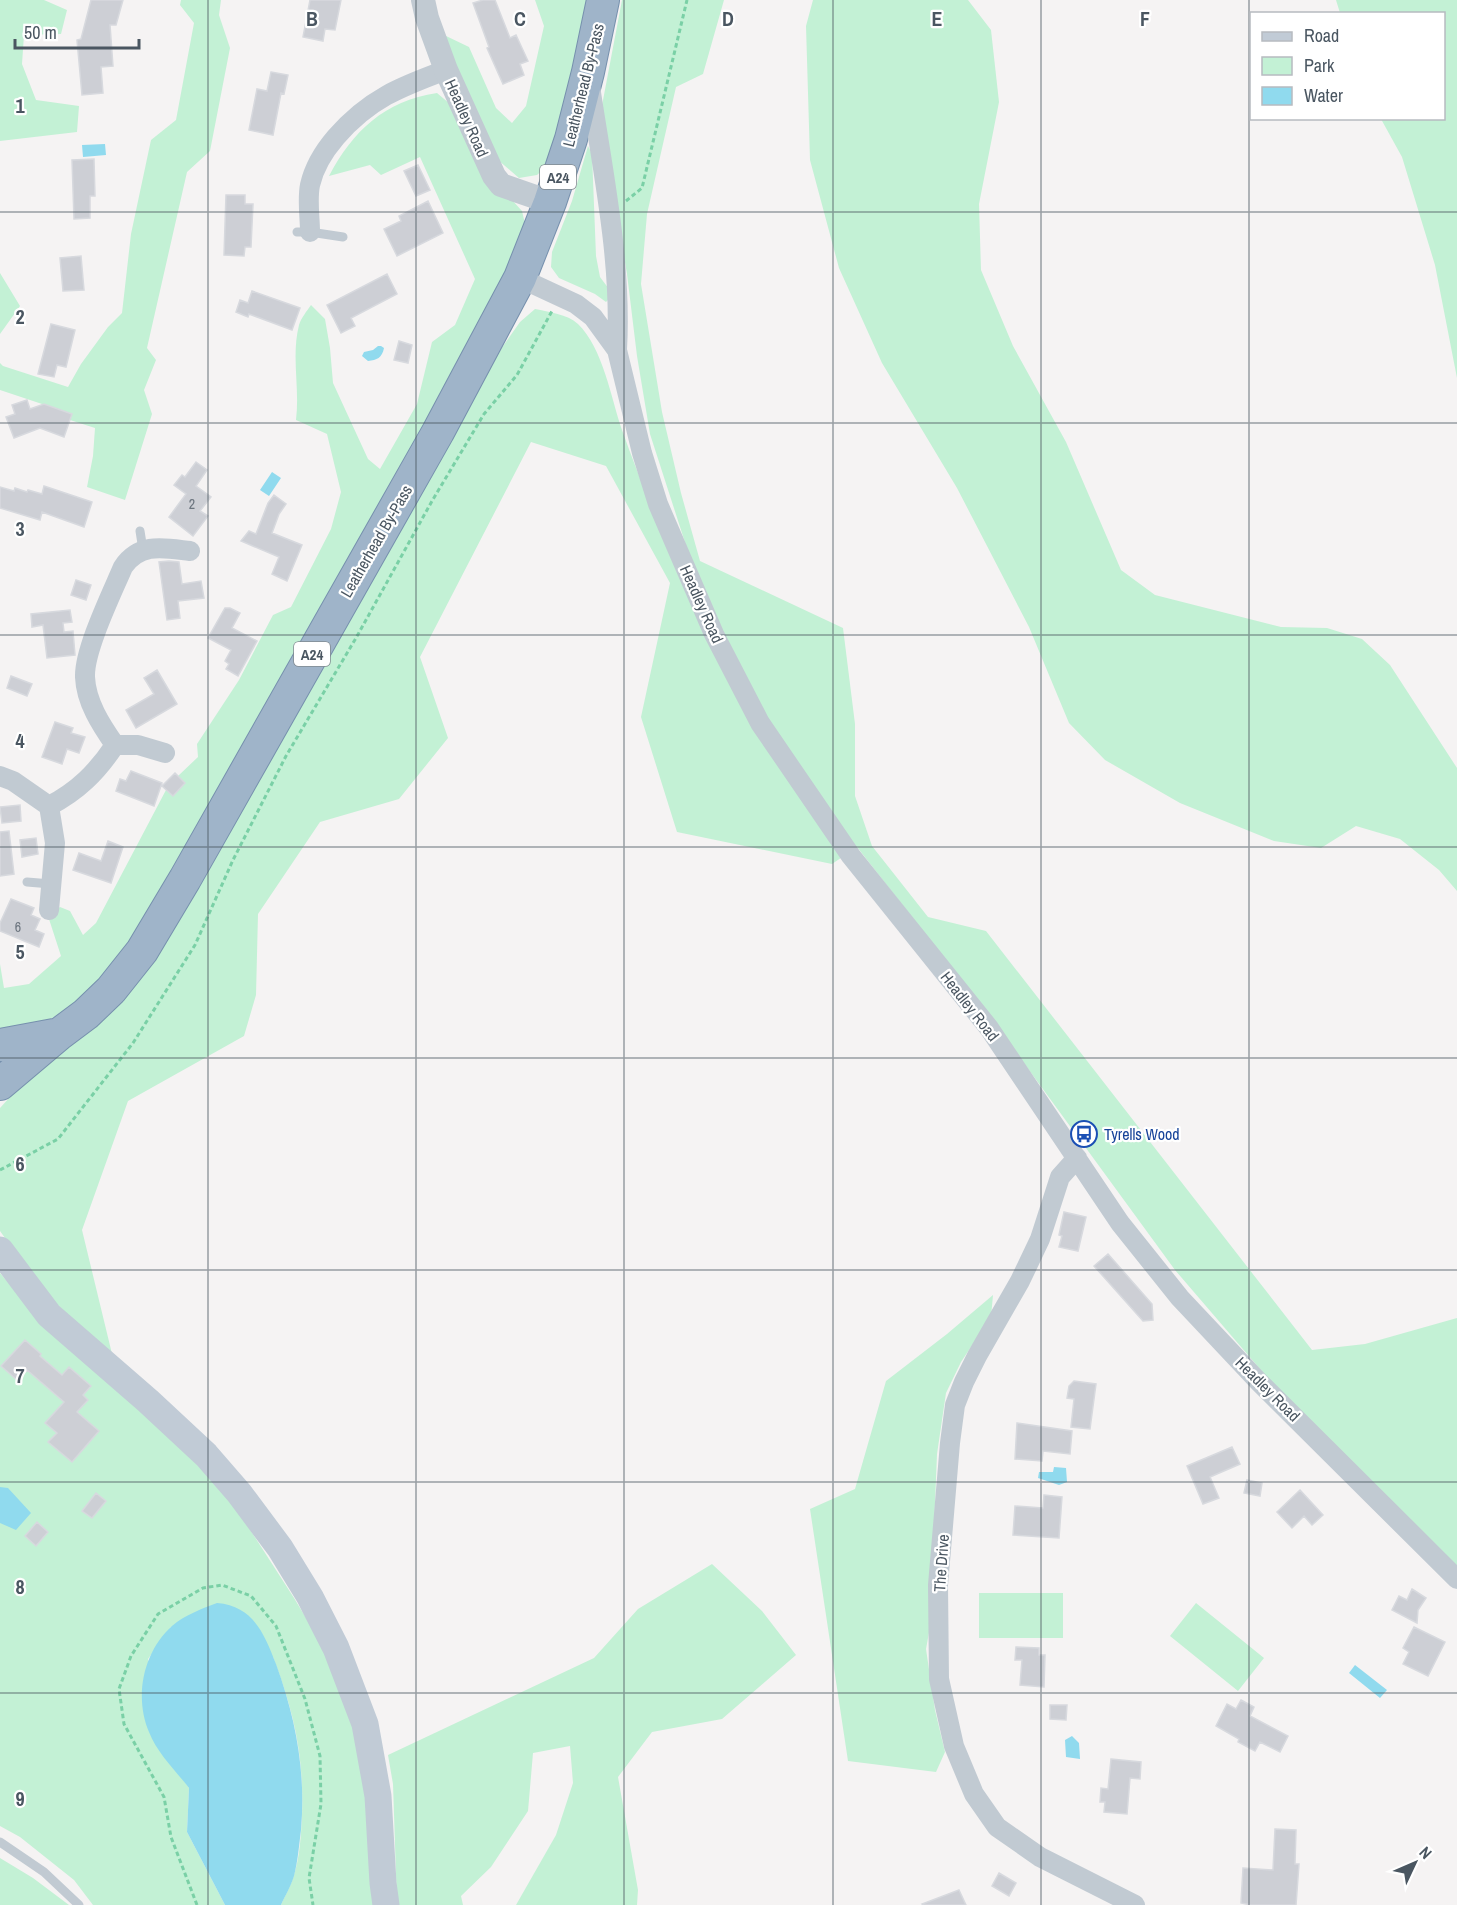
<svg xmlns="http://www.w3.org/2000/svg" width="1457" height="1905" viewBox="0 0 1457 1905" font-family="'Archivo Narrow',sans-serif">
<rect width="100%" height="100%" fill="#f5f3f3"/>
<path fill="#c3f1d5" d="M0,0H44L67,10L61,34L24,35L22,64L36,100L79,106L77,132L0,141Z
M181,0H221L219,15L230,48L210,151L187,172L147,348L156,360L144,390L152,414L125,500L87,487L93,456L95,428L70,420L72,414L0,390V363L3,366L68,387L81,364L108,327L122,313L131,234L151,140L176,120L194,23L180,5Z
M535,0H591L564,128L547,166L537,175L519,178L491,154L444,35L469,47L496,108L512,123L526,106L544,26Z
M622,0H724L703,74L676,87L647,214L641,284L662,412L681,493L700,561L843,628L855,724V796L872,846L928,917L986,931L1312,1350L1365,1344L1457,1318V1567L1278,1390L1175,1270L994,1022L857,847L832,864L677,832L641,717L670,583L606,466L531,442L420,657L448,738L399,799L320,822L258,914L256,995L244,1036L128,1101L82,1230L113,1358L43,1291L0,1231V1108L29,1076L102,1016L491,363L520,322L535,309C549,312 567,314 578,324C603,348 611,398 622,430C639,478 659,524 677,572L692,564L650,434L637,356L627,274L600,116Z
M813,0H968L991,30L999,102L979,204L981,270L1013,346L1066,442L1121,570L1155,595L1281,627L1327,628L1362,639L1390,665L1457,768V891L1439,870L1400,839L1356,826L1321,848L1274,841L1180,803L1105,760L1069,723L1029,627L957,488L882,363L839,268L810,160L806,26Z
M1336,0H1457V378L1435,265L1402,157L1381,119L1444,118V14L1340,13Z
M437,93L456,109L512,200L522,211L526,228L497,299L485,310L394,487L273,700L110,976L70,1010L30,1028L0,1029V964L4,988L29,984L61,956L48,916L60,907L70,911L83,935L96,923L166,790L173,796L185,783L178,776L198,757L197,744L239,680L273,615L291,607L331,529L341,492L327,434L296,420C300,387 291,357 299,325C301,318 307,311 311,305L325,319L330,348L333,383L368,459L380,469L417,404L432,342L455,325L475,279L420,157L381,175L370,165L329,176C353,131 384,101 437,93Z
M588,146L592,154L596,256L600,277L609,289L610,298L606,302L595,294L559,278L551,267L552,252L572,201Z
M0,273L20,306L0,334Z
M0,1273L27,1305L163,1429L231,1500L294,1598L326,1651L364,1757L374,1905H281C285,1895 291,1886 294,1875C300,1856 301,1835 302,1815C304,1755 294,1712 273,1657L171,1627L148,1659L177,1771L189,1788L187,1832L225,1905H93L74,1880L20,1837L0,1826Z
M993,1295L991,1317L961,1362L946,1393L937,1454L930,1627L926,1649L935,1710L945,1752L936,1772L848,1761L810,1509L855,1489L886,1381L947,1334Z
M712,1564L762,1611L796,1655L722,1719L652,1732L618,1777L638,1890L637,1905H516L556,1835L573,1783L570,1746L533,1753L528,1811L491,1867L461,1896L463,1905H397L393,1784L388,1755L594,1658L638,1609Z
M979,1593H1063V1638H979Z
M1196,1603L1264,1658L1238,1691L1170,1636Z
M0,1858L33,1878L69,1905H0Z"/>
<path fill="#90daee" d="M105,144L106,155L83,157L82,145Z
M378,346H381L384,348C382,358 377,360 368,361L362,356L364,352L373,350Z
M272,472L281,478L269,496L260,490Z
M1054,1467L1066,1468L1067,1482L1059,1485L1038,1478L1039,1472H1053Z
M0,1487L8,1488L31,1513L16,1530L0,1523Z
M217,1603C253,1606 264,1633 276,1664C296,1719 306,1772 301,1830C299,1845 298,1861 294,1876C291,1886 285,1896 281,1905H225L187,1832L189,1788C176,1771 157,1753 149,1732C134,1697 143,1652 172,1626C185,1615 201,1609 217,1603Z
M1355,1665L1387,1690L1380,1698L1349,1673Z
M1072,1736L1079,1743L1080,1759L1066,1757L1065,1740Z"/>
<path fill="#cdcfd5" stroke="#d7d9de" stroke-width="1.5" d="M91,0H123L116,25H110L113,66L101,67L103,93L82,95L77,40L81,39Z
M310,0H341L335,30L325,29L323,41L303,37Z
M483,0H495L510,38L516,35L528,61L520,64L524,75L503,84L487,48L489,47L473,3Z
M271,72L288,75L284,94L281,93L273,135L249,130L257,89L267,91Z
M94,159L95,196H90V218L74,219L72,160Z
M418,165L430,190L416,196L404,171Z
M226,195H245V204H253L251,247H245L244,256L224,255Z
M428,201L443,233L397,256L384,229L401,221L399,216Z
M81,256L84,290L63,291L60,258Z
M387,274L397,294L351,318L355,326L341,333L327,305Z
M252,291L300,308L292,330L249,314L248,317L236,312L240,300L248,303Z
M51,324L75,330L66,367L57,365L54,377L38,374Z
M399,341L412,345L408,363L394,360Z
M27,400L30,409L44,404L72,414L64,437L40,428L14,438L6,417L15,414L12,405Z
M196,462L207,470L196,486L211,497L200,511L208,516L193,536L169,517L186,494L174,485L182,475L185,477Z
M44,486L92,502L84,527L42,512L40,520L0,508V487L14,491L15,488L27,492L28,490L42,494Z
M274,495L286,504L279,514L272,533L302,545L287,581L272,574L279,557L241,541L249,531L256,534L268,503Z
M169,561L179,562L182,584L201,581L204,598L178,601L180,618L167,620L159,562Z
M76,580L91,585L86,600L71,595Z
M225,608H230L240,613L232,628L257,641L238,676L226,669L229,664L225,661L231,650L208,638Z
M70,610L72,622L63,623L64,632L73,631L75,655L47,658L43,625L32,627L31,614Z
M157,670L177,704L136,728L126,710L154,694L144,678Z
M11,676L32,684L27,696L7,688Z
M55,722L73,728L71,733L85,737L79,753L67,749L62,764L42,757Z
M131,771L162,783L154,806L116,791L120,779L126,781Z
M175,773L185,783L173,796L162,786Z
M20,805L21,821L2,823L0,807Z
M9,831L14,874L0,876V832Z
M36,838L38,854L22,857L20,840Z
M108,841L123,847L111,883L73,870L79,853L101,861Z
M11,899L34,908L31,915L40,919L35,930L44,934L39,947L0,931V923Z
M1064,1212L1086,1217L1078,1251L1059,1247L1062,1236L1059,1235Z
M1108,1254L1152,1304L1153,1320L1143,1321L1094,1266Z
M25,1340L41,1354L40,1356L62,1375L69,1367L91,1386L83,1395L88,1400L77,1412L99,1431L72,1462L48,1442L57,1433L45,1423L64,1402L27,1370L18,1381L1,1366Z
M1074,1381L1096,1384L1090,1429L1071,1427L1074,1399L1067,1398L1069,1386Z
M1017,1423L1072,1431L1070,1454L1043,1451L1042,1461L1015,1459Z
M1232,1447L1240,1464L1210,1477L1219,1498L1203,1504L1187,1466Z
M1247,1480L1262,1483L1260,1496L1244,1493Z
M1300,1490L1323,1515L1312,1525L1304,1516L1292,1528L1277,1512Z
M96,1493L106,1501L92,1518L82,1511Z
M1044,1495L1062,1497L1059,1538L1013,1535L1015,1506L1043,1508Z
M37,1522L48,1532L36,1546L25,1536Z
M1412,1589L1426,1598L1418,1610L1417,1623L1392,1610L1399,1596L1407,1600Z
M1414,1627L1445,1642L1428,1676L1403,1664L1409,1652L1403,1648Z
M1016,1647L1039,1648V1655H1045L1044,1687L1020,1685L1022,1660H1015Z
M1241,1700L1254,1707L1250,1716L1288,1736L1280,1752L1260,1742L1255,1751L1238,1742L1239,1739L1216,1726L1227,1704L1236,1709Z
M1050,1705H1067L1066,1720L1050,1719Z
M1111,1759L1141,1762L1140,1779L1130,1778L1127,1814L1104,1812L1105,1802H1100L1101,1788L1108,1789Z
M1275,1829L1296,1830L1295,1864H1299L1296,1905H1251L1241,1903L1243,1868L1273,1870Z
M999,1873L1016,1883L1009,1896L992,1886Z
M959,1890L966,1905H923L922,1904Z"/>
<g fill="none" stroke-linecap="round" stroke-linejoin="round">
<defs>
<path id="trunk" d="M0,1045L54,1035
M0,1084L58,1035L86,1014L111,990L142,951L185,879L438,432L520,278L550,202L571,139L588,72L603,0"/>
</defs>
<use href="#trunk" stroke="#7690ad" stroke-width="34"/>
<path stroke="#7ad0a6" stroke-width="3" stroke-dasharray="4.5 3" stroke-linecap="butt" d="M626,201L642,188L687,0
M0,1170L58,1139L133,1043L195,945L233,860L286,756L356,638L432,501L484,414L517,375L552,311
M197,1905L171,1837L164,1797L124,1724L119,1689L131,1656L158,1614L203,1588L222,1585L251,1596L276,1626L305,1699L320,1756L321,1804L309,1878L313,1905"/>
<path stroke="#c1cad2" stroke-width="9" d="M297,232H310L343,237
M140,531L143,550
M27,882L51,884
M0,1842L44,1872L79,1905"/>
<path stroke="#c1cad2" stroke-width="20" d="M590,86C603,173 622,262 617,350
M310,232C310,217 307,200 310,185C314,167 324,151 336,137C369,99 400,87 446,70
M520,278L576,304L593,317L617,350L642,453L658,504L714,634L760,723L851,856L989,1028L1120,1223L1180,1298L1259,1382L1457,1579
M115,745C101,725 86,702 85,677C84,650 112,593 123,567C140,542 164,548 190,551
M0,776L13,781L49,806C78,791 97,772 115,745H138L165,753
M49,806L55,843L49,910
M1077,1158L1060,1177L1040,1239L1020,1281L977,1356L964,1382L955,1405L950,1443L938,1585L939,1679L954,1746L974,1794L997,1827L1040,1857L1135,1905"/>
<path stroke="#c1cad2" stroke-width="24" d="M423,0L427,18L446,70L494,176L501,185L550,202"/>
<path stroke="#c1cbd6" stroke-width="27" d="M0,1250L49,1315L148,1401L206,1455L239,1493L280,1548L310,1597L336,1648L365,1724L378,1796L383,1883L386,1905"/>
<use href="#trunk" stroke="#9fb4c9" stroke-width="32"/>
</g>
<path fill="none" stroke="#4a5661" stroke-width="1.5" stroke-opacity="0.55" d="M208,0V1905M416,0V1905M624,0V1905M833,0V1905M1041,0V1905M1249,0V1905M0,212H1457M0,423H1457M0,635H1457M0,847H1457M0,1058H1457M0,1270H1457M0,1482H1457M0,1693H1457"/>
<defs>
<symbol id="bus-ring" viewBox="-11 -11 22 22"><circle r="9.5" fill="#fff" stroke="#1a4fb4" stroke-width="1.5"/><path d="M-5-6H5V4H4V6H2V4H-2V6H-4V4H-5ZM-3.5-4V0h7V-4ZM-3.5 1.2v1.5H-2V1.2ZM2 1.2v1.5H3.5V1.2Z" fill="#1a4fb4"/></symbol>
</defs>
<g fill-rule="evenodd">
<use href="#bus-ring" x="1069" y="1119" width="30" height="30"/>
</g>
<g text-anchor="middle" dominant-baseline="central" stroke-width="4.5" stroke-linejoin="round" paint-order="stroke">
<g font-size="14" fill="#6b747e">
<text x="192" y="504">2</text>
<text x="18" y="927">6</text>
</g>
<g fill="#fff" stroke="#808990" stroke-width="1.5">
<rect x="540" y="165" width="36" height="24" rx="4.5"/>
<rect x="294" y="642" width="36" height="24" rx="4.5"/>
</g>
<g font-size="15" font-weight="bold" fill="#4a5661">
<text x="558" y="177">A24</text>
<text x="312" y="654">A24</text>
</g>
<g font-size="16" fill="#4a5661" stroke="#fff">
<text transform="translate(583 85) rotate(-76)">Leatherhead By-Pass</text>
<text transform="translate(467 118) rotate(66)">Headley Road</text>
<text transform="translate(376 541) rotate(-60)">Leatherhead By-Pass</text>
<text transform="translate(702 604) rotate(66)">Headley Road</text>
<text transform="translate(970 1006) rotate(52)">Headley Road</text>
<text transform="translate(1268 1389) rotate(45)">Headley Road</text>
<text transform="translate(941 1563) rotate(-86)">The Drive</text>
</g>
<g font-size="16" fill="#164399" stroke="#fff" text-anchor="start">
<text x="1104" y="1134">Tyrells Wood</text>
</g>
</g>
<g font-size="20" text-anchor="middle" font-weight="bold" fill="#4a5661" stroke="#fff" stroke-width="4.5" stroke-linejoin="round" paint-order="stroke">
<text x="312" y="26">B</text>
<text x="520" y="26">C</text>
<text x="728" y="26">D</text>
<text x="937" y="26">E</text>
<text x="1145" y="26">F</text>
<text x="20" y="113">1</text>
<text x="20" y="324">2</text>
<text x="20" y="536">3</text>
<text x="20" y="748">4</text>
<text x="20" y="959">5</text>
<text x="20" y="1171">6</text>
<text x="20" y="1383">7</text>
<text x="20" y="1594">8</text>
<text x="20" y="1806">9</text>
</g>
<rect x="1250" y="12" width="195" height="108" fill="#ffffff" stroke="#b7bbc0" stroke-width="1.5"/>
<rect x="1262" y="32" width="30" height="9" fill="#c1cbd6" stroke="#b7bbc0" stroke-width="1.5"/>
<text x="1304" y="42" font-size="18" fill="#4a5661">Road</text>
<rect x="1262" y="57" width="30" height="18" fill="#c3f1d5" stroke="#b7bbc0" stroke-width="1.5"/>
<text x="1304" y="72" font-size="18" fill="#4a5661">Park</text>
<rect x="1262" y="87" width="30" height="18" fill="#90daee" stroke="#b7bbc0" stroke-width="1.5"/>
<text x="1304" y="102" font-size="18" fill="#4a5661">Water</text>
<g transform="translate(1415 1863) rotate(46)" stroke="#ffffff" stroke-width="4.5" paint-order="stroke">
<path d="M0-4.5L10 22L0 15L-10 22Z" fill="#4a5661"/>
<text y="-9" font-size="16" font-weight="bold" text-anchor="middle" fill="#4a5661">N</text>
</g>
<path d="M15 39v9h124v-9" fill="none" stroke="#4a5661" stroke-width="3"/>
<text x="24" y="39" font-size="18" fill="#4a5661" stroke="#ffffff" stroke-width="4.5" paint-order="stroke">50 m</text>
</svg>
